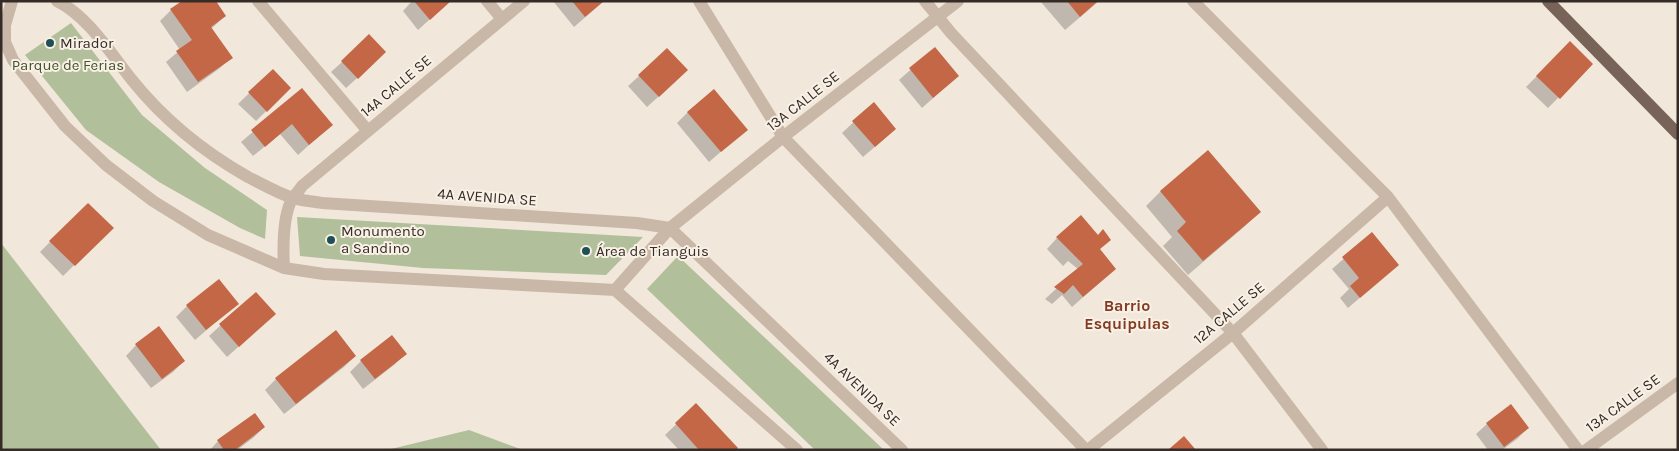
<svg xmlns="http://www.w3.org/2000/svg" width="1679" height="451" viewBox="0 0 1679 451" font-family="Karla,sans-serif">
<rect width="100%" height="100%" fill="#f1e7da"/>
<path fill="#b2bf9b" d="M71,23L142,115L205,168L267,210L265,239L240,228L159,182L86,130L25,55Z
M297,217L643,237L606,275L423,268L300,256Z
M1,243L161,450H1Z
M678,256L884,450H815L647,289Z
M469,430L523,450H387Z"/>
<path fill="#0003" d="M412,1H450L418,30L403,11Z
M553,1H604L574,27Z
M1040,1H1099L1065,30Z
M171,10L225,16L211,29L231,58L220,68L187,92L166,62L180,50L160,21Z
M1570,43L1592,64L1548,108L1526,87Z
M935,48L958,76L922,108L899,80Z
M342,62L374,63L346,88L331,72Z
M273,70L290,88L256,121L238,104Z
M639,76L676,81L647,107L628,86Z
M302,90L331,125L298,155L280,134L253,156L241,142Z
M873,104L884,139L863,157L842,133Z
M688,112L746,130L709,162L677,123Z
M1208,152L1259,212L1245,226L1188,275L1163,246L1172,237L1146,206L1160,192Z
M88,204L112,228L63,276L40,252Z
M1372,234L1398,265L1348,308L1340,298L1349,289L1332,269Z
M1057,238L1115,269L1072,307L1062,295L1052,304L1045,299L1078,269L1068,261L1063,266L1047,249Z
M219,281L237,304L195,340L176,317L187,306Z
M256,293L275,314L227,357L209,336Z
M336,331L355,356L344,367L284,414L265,390L276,379Z
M392,337L405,354L394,365L363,389L350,372L361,361Z
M136,345L184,361L173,372L151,388L126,356Z
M696,405L734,450H679L665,435Z
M1487,424L1528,428L1517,439L1502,450H1488L1476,434Z
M264,427L253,438L237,450H210L218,441Z"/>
<path fill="#c36746" d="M182,1H216L226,16L211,27L233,58L198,82L176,51L192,40L170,9Z
M414,1H451L430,20Z
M572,1H604L585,17Z
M1067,1H1098L1080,17Z
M369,34L386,52L358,79L341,61Z
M1570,41L1593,64L1560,99L1536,76Z
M935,47L959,76L933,98L909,68Z
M667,48L688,70L659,97L638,75Z
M273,69L291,88L267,112L248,92Z
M302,88L333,125L309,145L292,124L265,147L251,130Z
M714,89L748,130L721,152L687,112Z
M874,102L896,129L875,147L852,121Z
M1208,150L1261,212L1203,261L1177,231L1186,222L1160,191Z
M88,203L114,228L75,266L49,241Z
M1081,215L1098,235L1103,229L1111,240L1100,249L1116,269L1083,297L1073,285L1064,294L1054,287L1083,264L1056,237Z
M1372,232L1399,265L1360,298L1350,286L1359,278L1342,257Z
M219,279L239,304L206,330L186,305Z
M256,292L276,314L239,347L219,324Z
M159,326L185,361L162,379L135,344Z
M336,330L356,356L296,404L275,378Z
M392,335L407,354L375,379L360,360Z
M696,403L738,448L736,450H699L675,423Z
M1511,404L1529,428L1504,447L1486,423Z
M255,413L265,427L235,450H224L217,440Z
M1184,436L1196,450H1168Z"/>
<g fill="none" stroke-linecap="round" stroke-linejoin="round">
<path stroke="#c9b7a7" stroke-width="12" d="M12,1L5,25V42L13,60L65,126L106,165L153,201L208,235L284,268L324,274L615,290L797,450
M57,1C88,16 111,54 132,80C165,121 202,151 248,177C262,184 277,193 293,198C302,201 313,201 322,203L637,223L670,228L902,450
M258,1L368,131
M487,1L502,19
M699,1L783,137L1086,450
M925,1L951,33L1233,333L1322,450
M1193,1L1388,197L1578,450
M284,268C283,249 283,216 292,199C295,195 299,191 302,186L524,1
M615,290L670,228L783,137L958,1
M1088,450L1233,333L1388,197
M1586,450L1678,383"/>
<path stroke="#776358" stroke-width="12" d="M1548,1L1678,134"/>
</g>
<g fill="#1e5055" stroke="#f9f1e6" stroke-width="2">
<circle cx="50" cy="43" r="5"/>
<circle cx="331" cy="240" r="5"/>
<circle cx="586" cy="251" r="5"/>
</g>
<g text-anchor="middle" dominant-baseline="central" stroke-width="4" stroke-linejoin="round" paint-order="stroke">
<g font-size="15" fill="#352c27" stroke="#f9f1e6" text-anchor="start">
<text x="60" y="43">Mirador</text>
<text x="341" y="231">Monumento<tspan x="341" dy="17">a Sandino</tspan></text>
<text x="596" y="251">Área de Tianguis</text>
</g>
<g font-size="15" fill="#43532b" stroke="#f9f1e6">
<text x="68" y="65">Parque de Ferias</text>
</g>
<g font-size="15" fill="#352c27" stroke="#f9f1e6">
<text transform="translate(396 86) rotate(-40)">14A CALLE SE</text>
<text transform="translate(803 101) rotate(-38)">13A CALLE SE</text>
<text transform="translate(487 197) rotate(4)">4A AVENIDA SE</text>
<text transform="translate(1229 313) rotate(-40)">12A CALLE SE</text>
<text transform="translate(862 389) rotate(44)">4A AVENIDA SE</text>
<text transform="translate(1623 403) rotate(-36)">13A CALLE SE</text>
</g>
<g font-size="16" font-weight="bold" fill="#823b22" stroke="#f9f1e6">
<text x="1127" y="305">Barrio<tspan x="1127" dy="18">Esquipulas</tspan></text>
</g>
</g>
<rect width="1679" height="451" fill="none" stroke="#352c27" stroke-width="5"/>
</svg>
